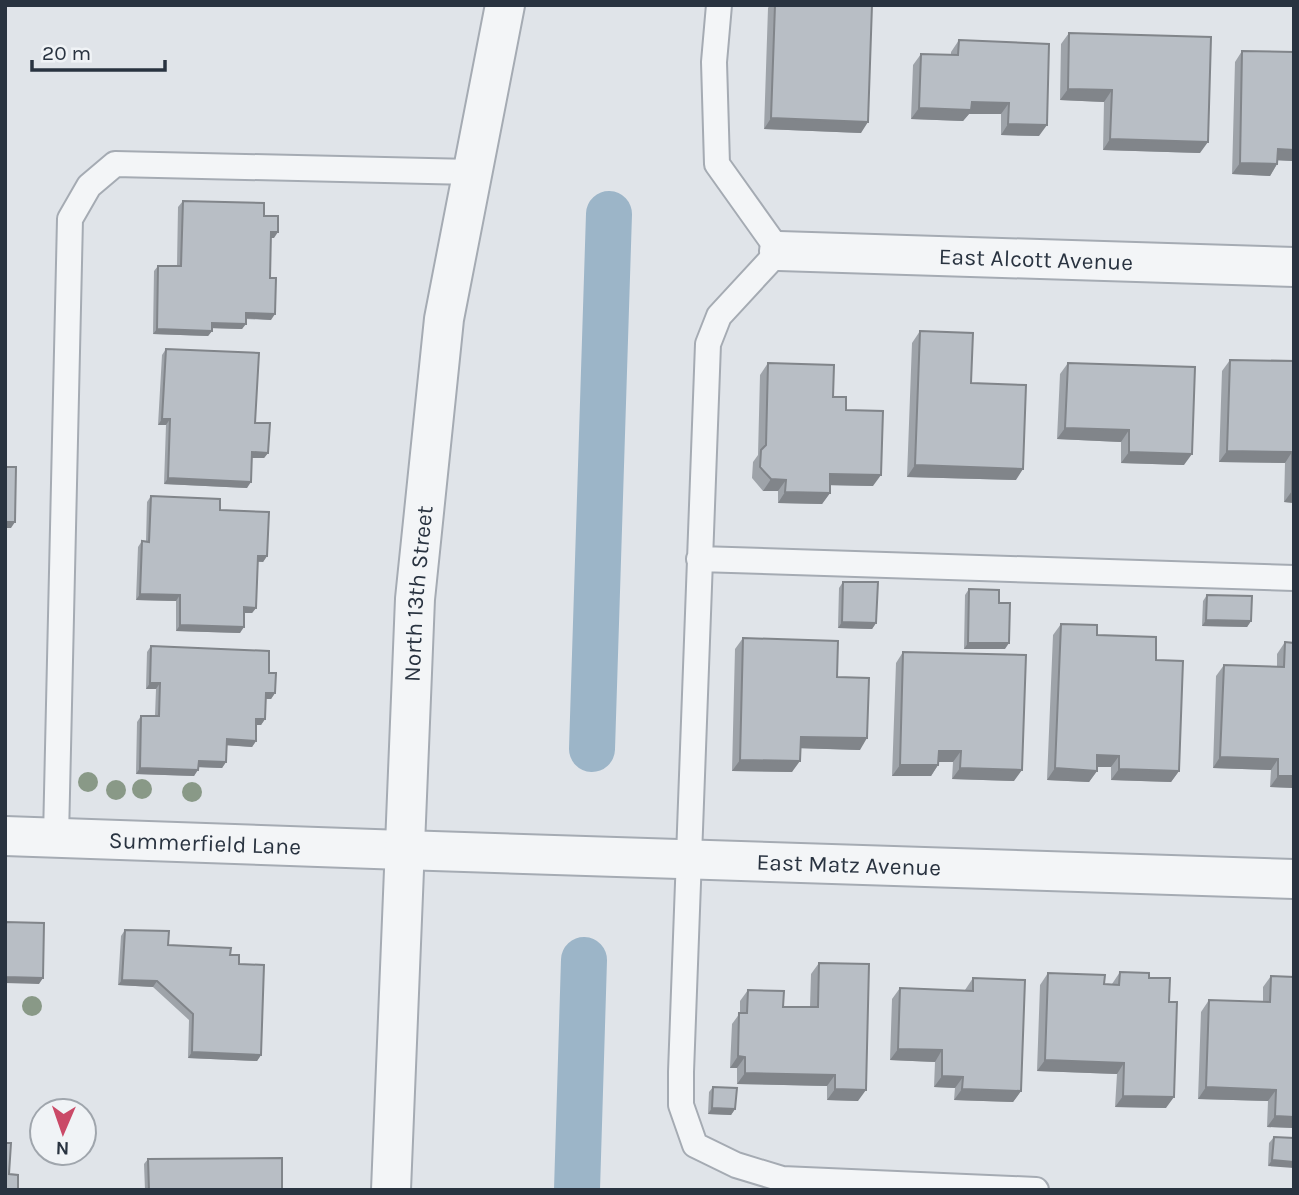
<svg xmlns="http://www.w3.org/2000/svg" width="1299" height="1195" viewBox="0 0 1299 1195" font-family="Karla,sans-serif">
<rect width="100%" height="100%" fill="#e0e4e9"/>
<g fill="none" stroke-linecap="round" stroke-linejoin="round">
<path stroke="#9cb5c8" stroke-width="46" d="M592,749L609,214
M577,1190L584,960"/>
<defs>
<path id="service" d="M719,5L714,62L717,164L779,251L719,316L708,344L681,1072V1105L695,1145L736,1165L782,1179L1036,1190
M699,559L1294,578
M56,837L70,219L89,186L115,164L472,172"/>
<g id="minor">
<path id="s1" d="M779,251L1294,267"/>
<path id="s2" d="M5,836L403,850"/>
</g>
<g id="tertiary">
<path id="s3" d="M403,850L1294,879"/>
<path id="s4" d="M391,1190L415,599L444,319L505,5"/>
</g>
</defs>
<use href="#service" stroke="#a5abb3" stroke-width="28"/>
<use href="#minor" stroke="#a5abb3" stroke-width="42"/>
<use href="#tertiary" stroke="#a5abb3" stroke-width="42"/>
<use href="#service" stroke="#f3f5f7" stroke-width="24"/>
<use href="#minor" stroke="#f3f5f7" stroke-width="38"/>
<use href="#tertiary" stroke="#f3f5f7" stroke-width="38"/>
</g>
<g fill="#899987">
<circle cx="88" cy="782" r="10"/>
<circle cx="142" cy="789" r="10"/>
<circle cx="116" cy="790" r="10"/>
<circle cx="192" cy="792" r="10"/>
<circle cx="32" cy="1006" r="10"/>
</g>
<path fill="#9ea3a9" d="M770,5H872L861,133L764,129L768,8Z
M1069,33L1200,153L1103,150L1104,102L1060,100L1061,44Z
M959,40L1039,136L1001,135V114H969L963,121L911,119L913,65L921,54L951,55V52Z
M1242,51L1294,52V176H1292L1293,161L1278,160L1277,164L1270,176L1232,174L1235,62Z
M183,201L264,216L274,238H271L270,278L271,320L246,319L242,329L212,328V331L208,336L153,334L154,271L158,266H177L178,207Z
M920,331L971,383L1016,480L907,477L912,343Z
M166,349L255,423L268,453L264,458H252L247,488L164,484L166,425H158L162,355Z
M1230,360L1294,361V503L1284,502L1285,463L1219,462L1222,371Z
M768,363L833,397L846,410L873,486L830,485V493L822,504L778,503V491H763L752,478L753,462L758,455L760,375Z
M1068,363L1184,465L1121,463V442L1057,439L1060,374Z
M151,496L220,510L267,556L263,562H258L256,608L252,613H244L240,633L176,631V601L136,600L138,547L142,541L146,542L147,502Z
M843,582L876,623L872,629L838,628L839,588Z
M969,589L999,603L1005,649H964L965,595Z
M1207,595L1251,621L1247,627L1202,626L1203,601Z
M1061,624L1097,635L1156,660L1179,771L1171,782L1111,780V767H1097V771L1089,782L1047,780L1053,635Z
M743,638L837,677L860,750L800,748L792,772L732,771L735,649Z
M1285,642L1294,643V788L1270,787L1271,770L1213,768L1216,676L1224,665L1277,667V654Z
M151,646L269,673L275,693L271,699H266L265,719L261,725H256V741L252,747L227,745L226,762L222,768L198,767L194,776L136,774L137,722L141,716H155L156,689H146L147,652Z
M903,652L1014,781L952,779L953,762H939L938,765L931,776H892L896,663Z
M125,930L168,945L230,955L239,964L261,1055L257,1061L188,1058L189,1020L153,987L118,985L121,936Z
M819,963L858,1101L827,1100V1086L737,1084V1068H730L732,1024L740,1013V1001L748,990L783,1007H810L811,974Z
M1120,972L1149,978L1166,1108L1115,1107L1117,1074L1037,1071L1040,985L1048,973L1104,984H1112Z
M1271,976L1294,1128L1267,1127L1268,1101L1198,1099L1201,1012L1209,1000L1263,1002V987Z
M973,978L1021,1091L1013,1102L954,1100L955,1088L934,1087L935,1062L890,1060L892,999L900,988L965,990Z
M713,1087L735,1109L731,1115L708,1114L709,1092Z
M1274,1137L1294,1138L1268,1166L1269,1143Z
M148,1159L282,1190H145L144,1164Z"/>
<path fill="#81858a" d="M1068,89L1112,90L1104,102L1060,100Z
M972,102L1009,103L1001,114H969L963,121L911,119L919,108Z
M771,118L868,122L861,133L764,129Z
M1008,124L1047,125L1039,136L1001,135Z
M1110,139L1208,142L1200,153L1103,150Z
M1278,149L1294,150V159L1293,161L1270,160Z
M1240,163L1277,164L1270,176L1232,174Z
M271,232H278L274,238H267Z
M246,313L275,314L271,320L242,318Z
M212,323L246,324L242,329L208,328Z
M157,329L212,331L208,336L153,334Z
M162,419H170L166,425H158Z
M1065,428L1129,430L1121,442L1057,439Z
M1227,451L1292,452L1285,463L1219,462Z
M252,452L268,453L264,458H248Z
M1129,452L1192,454L1184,465L1121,463Z
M915,465L1023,469L1016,480L907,477Z
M830,474L881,475L873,486L822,485Z
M168,478L251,482L247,488L164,484Z
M771,479L786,480L778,491H763Z
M1292,491H1294V503L1284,502Z
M785,492L830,493L822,504L778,503Z
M5,522H15L11,528H5Z
M258,556H267L263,562L254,561Z
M140,594L180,595L176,601L136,600Z
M244,607L256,608L252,613H240Z
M1206,620L1251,621L1247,627L1202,626Z
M842,622L876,623L872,629L838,628Z
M180,625L244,627L240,633L176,631Z
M968,643H1009L1005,649H964Z
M150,683H160L156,689H146Z
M266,693H275L271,699H262Z
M256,719H265L261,725H252Z
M801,737L867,738L860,750L793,748Z
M227,739L256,741L252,747L223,745Z
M939,751H961L953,762H931Z
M1097,755L1119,756L1111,767H1090Z
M1220,757L1278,759L1271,770L1213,768Z
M740,760L800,761L792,772L732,771Z
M199,761L226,762L222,768L195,767Z
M900,765H938L931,776H892Z
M140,768L198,770L194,776L136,774Z
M960,768L1022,770L1014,781L952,779Z
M1055,768L1097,771L1089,782L1047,780Z
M1119,769L1179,771L1171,782L1111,780Z
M1278,776H1294V788L1270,787Z
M5,977L43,978L39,984L5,983Z
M122,980L157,981L153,987L118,985Z
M898,1049L942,1050L935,1062L890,1060Z
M192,1052L261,1055L257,1061L188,1058Z
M738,1056L745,1057L737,1068H730Z
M1045,1060L1124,1063L1117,1074L1037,1071Z
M745,1073L835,1075L827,1086L737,1084Z
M942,1076L963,1077L955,1088L934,1087Z
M1206,1087L1276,1090L1268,1101L1198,1099Z
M835,1089L866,1090L858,1101L827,1100Z
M962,1089L1021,1091L1013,1102L954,1100Z
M1123,1096L1174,1097L1166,1108L1115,1107Z
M712,1108L735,1109L731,1115L708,1114Z
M1275,1116L1294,1117V1128L1267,1127Z
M1272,1160L1294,1162V1168L1268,1166Z"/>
<path fill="#b8bec5" stroke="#81858a" stroke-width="2" d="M775,5H872L868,122L771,118Z
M1069,33L1211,37L1208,142L1110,139L1112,90L1068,89Z
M959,40L1049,44L1047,125L1008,124L1009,103L972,102L971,110L919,108L921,54L958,55Z
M1242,51L1294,52V150L1278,149L1277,164L1240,163Z
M183,201L264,203V216H278V232H271L270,278H276L275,314L246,313V324L212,323V331L157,329L158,266H181Z
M920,331L973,333L971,383L1026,385L1023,469L915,465Z
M166,349L259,353L255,423H270L268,453L252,452L251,482L168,478L170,419H162Z
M1230,360L1294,361V491H1292V452L1227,451Z
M768,363L834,365L833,397H846V410L883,411L881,475L830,474V493L785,492L786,480L771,479L760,467L761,450L766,445Z
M1068,363L1195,367L1192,454L1129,452V430L1065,428Z
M5,467H16L15,522H5Z
M151,496L220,499V510L269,512L267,556H258L256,608L244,607V627L180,625V595L140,594L142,541L149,542Z
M843,582H878L876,623L842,622Z
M969,589L999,590V603H1010L1009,643H968Z
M1207,595L1252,596L1251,621L1206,620Z
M1061,624L1097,625V635L1156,637V660L1183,661L1179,771L1119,769V756L1097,755V771L1055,768Z
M743,638L838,641L837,677L869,678L867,738L801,737L800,761L740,760Z
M1285,642L1294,643V776H1278V759L1220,757L1224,665L1284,667Z
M151,646L269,651V673H276L275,693H266L265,719H256V741L227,739L226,762L199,761L198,770L140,768L141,716H159L160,683H150Z
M903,652L1026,655L1022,770L960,768L961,751H939L938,765H900Z
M5,922L44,923L43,978L5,977Z
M125,930L169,931L168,945L231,948L230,955H239V964L264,965L261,1055L192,1052L193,1014L157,981L122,980Z
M819,963L869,964L866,1090L835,1089V1075L745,1073V1057L738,1056L739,1013H747L748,990L784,991L783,1007H818Z
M1120,972L1149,973V978H1170L1169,1002H1177L1174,1097L1123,1096L1124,1063L1045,1060L1048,973L1105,975L1104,984L1119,985Z
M1271,976L1294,977V1117L1275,1116L1276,1090L1206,1087L1209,1000L1270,1002Z
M973,978L1025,980L1021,1091L962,1089L963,1077L942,1076V1050L898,1049L900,988L973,991Z
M713,1087L737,1088L735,1109L712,1108Z
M1274,1137L1294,1138V1162L1272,1160Z
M5,1143H11L9,1174L18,1175V1190H5Z
M282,1158V1190H149L148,1159Z"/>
<g text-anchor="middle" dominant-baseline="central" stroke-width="5" stroke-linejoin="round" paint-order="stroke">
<g font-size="23" fill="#293340" stroke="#f0f3f6">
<text stroke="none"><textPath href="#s1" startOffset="257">East Alcott Avenue</textPath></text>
<text stroke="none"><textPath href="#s4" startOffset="597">North 13th Street</textPath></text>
<text stroke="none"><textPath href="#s2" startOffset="200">Summerfield Lane</textPath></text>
<text stroke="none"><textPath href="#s3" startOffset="446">East Matz Avenue</textPath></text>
</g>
</g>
<rect width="1299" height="1195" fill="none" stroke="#293340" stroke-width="14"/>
<g transform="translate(63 1132) rotate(182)"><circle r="33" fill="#f0f3f6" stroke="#a0a6ad" stroke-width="2"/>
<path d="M0-5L12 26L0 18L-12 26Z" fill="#ca4967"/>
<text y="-10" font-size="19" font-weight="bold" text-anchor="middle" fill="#293340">N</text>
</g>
<path d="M32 60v10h133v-10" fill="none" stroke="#293340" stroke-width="3.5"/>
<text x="42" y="60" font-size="21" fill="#293340" stroke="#f0f3f6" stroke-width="5" paint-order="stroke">20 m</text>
</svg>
